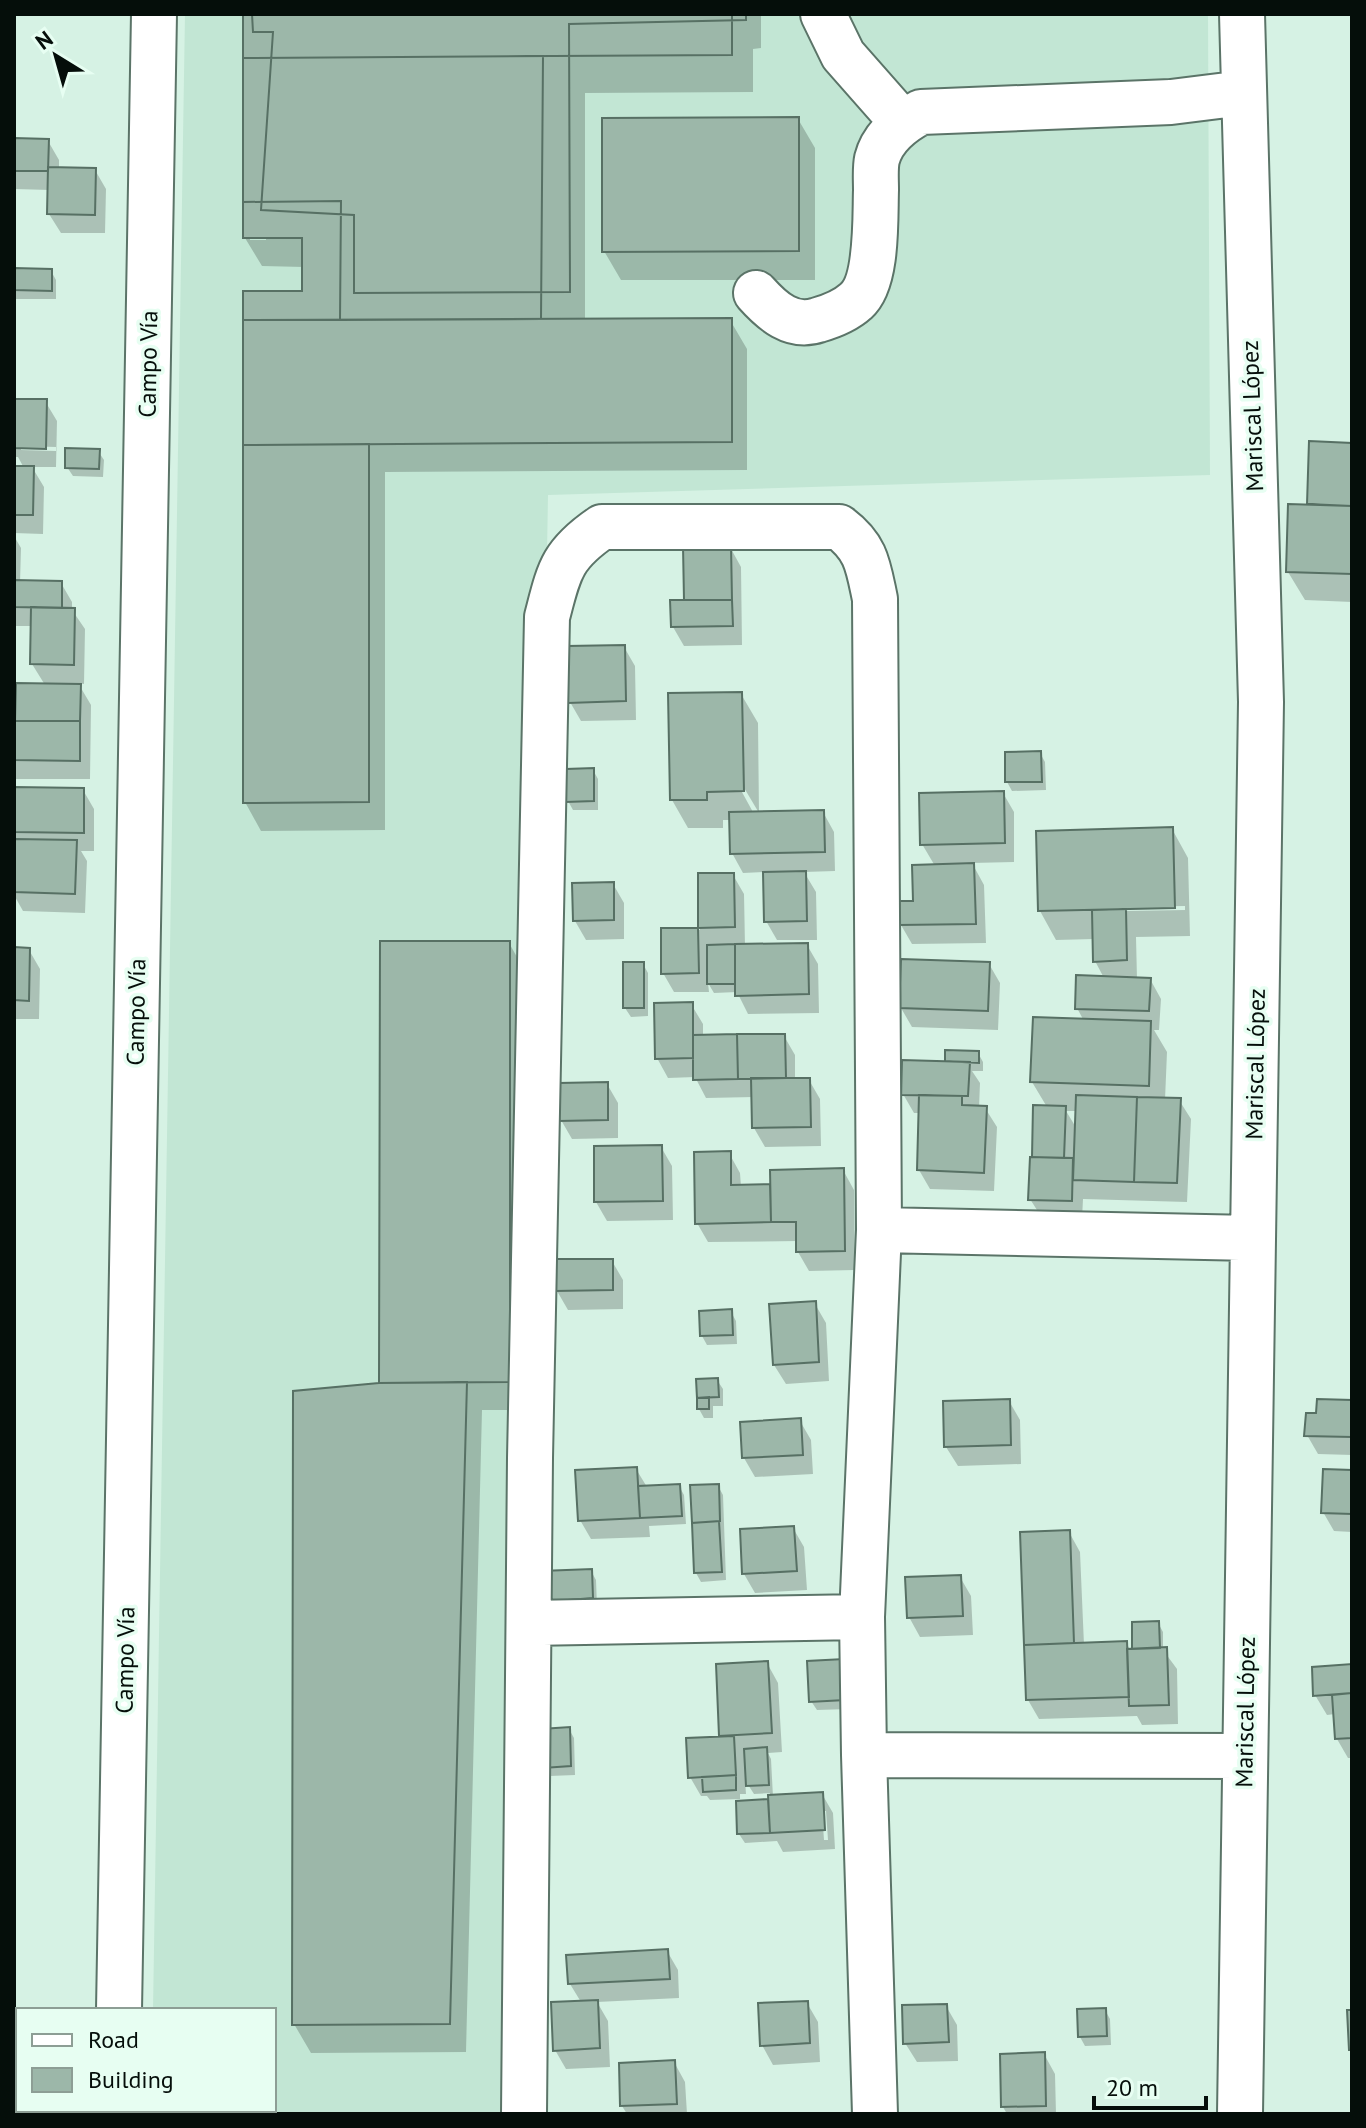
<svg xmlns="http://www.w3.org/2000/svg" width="1366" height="2128" viewBox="0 0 1366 2128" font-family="'PT Sans',sans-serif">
<rect width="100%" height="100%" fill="#d6f2e4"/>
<path fill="#c2e6d4" d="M185,14H1208L1210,475L548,495L520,2114H151V2110H274V2010H153Z"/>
<path fill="#0003" fill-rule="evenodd" d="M245,14H761V48L753,49V92L585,93V321L730,320L747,349V470L385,472V830L261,831L245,802L304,293V267L262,266L245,238ZM250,236H266V240H250Z
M798,119L815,148V280H621L604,251Z
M14,140L48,141L59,160V169L95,170L106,189L105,233H61L49,214L50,190L14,189Z
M14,270L51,271L56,280V299H15Z
M14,401H45L57,421L56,467H32L44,487L43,534L14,533V468H24L18,457H14ZM21,446L56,447V451L21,450Z
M1311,444L1352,445V602L1305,600L1288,572L1309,507Z
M98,451L104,460L103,477L73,476L67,467Z
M14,536L21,548L20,583H61L72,602V610L85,629L84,684L78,683L91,705L90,779H14V723H17L18,716H14V685H45L32,664L33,626H14Z
M730,547L741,567L742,645L684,646L673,627Z
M624,647L635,666L636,720L581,721L570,702Z
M741,694L758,723L759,813L740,781L737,783L754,814L823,812L834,832L835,871L804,872L816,892L817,940H777L766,921L765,872L743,873L732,853L731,820H723V828H688L672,800Z
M1040,753L1045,762L1046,790L1012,791L1007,782Z
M593,770L598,779V810H573L568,801Z
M14,789L83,790L94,809V851H81L87,861L85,913L23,911L14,895Z
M1003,793L1014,812V862L972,863L984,885L986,943L912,944L901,925L935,866L922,844Z
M1172,829L1188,858L1190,936L1136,937L1137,979H1150L1161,999L1159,1030H1154L1167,1052L1165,1100H1179L1191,1119L1187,1202L1083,1199L1082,1219L1042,1218L1030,1199L1035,1107H1047L1032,1082L1084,1021L1077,1008L1104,978L1095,961L1094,939L1056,940L1040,911ZM1185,906V910L1125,911V907ZM1066,1111H1077V1129Z
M700,875H733L744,894L745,946L807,945L818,964L819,1013L748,1014L737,992L714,993L708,983L709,992H674L663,973V930H700Z
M613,884L624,903V939L586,940L575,921Z
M509,943L525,971V1410H482L466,2052L311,2053L294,2024L381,1384Z
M14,949L29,950L40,969L39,1019H14Z
M643,964L648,973V1016L631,1017L625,1008Z
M989,964L1000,983L998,1030L912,1027L901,1008Z
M691,1004L703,1024V1037L784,1036L795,1055V1080H809L820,1099L821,1146L765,1147L754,1128V1097L706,1098L695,1077L668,1078L657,1058Z
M978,1053L983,1062V1071H972L980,1083L979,1108H985L997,1127L994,1191L930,1189L919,1170L921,1113H914L903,1094L948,1063L946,1061Z
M607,1084L618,1103V1138L572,1139L561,1120Z
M661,1147L672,1166L673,1220L607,1221L596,1202Z
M729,1153L740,1173L741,1187L772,1186L843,1170L854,1190L855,1270L809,1271L798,1252V1241L708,1242L697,1223Z
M612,1261L623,1280V1309L568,1310L557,1291Z
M815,1304L826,1323L829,1381L786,1384L774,1365Z
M731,1312L736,1321L737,1344L707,1345L702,1336Z
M717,1380L723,1389V1406H713V1418H704L699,1409Z
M1009,1401L1020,1420L1021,1464L958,1466L946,1447Z
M1352,1402V1455L1318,1454L1307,1435L1318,1415Z
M800,1421L811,1440L813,1474L755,1477L744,1458Z
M636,1469L647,1487L679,1486L684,1495L686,1524L649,1526L650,1537L591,1539L580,1520Z
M1352,1472V1532L1334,1531L1323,1512Z
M718,1486L723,1495L726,1580L701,1582L696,1573Z
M793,1528L804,1547L807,1590L755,1593L744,1574Z
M1069,1532L1080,1552L1084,1645L1126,1643L1131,1651L1158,1623L1163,1632V1650L1177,1669L1178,1724L1142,1725L1137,1716L1039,1719L1028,1700L1022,1534Z
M591,1571L596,1580L597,1607L550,1610Z
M960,1577L971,1596L973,1635L920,1637L909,1617Z
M767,1663L778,1683L782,1752L768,1753L771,1759L773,1797L822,1794L833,1813L835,1849L783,1852L777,1841L745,1843L739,1834L738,1803L770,1801V1793L754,1794L745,1780L746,1794H740V1799L710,1800L707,1796H701L690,1777L721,1738L718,1666ZM822,1811H826L828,1840H824Z
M810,1663L849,1709L817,1710L811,1701Z
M1352,1667V1758H1348L1337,1739L1335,1714L1327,1715L1315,1695Z
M569,1729L574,1738L575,1775L550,1776L545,1767Z
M667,1951L678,1970L679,1998L597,2002L608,2021L610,2067L566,2069L555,2050L581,2002L570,1984Z
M807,2003L818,2022L820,2062L773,2065L762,2045Z
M946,2006L957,2025L958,2061L917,2062L905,2043Z
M1105,2010L1110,2019L1111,2045L1085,2046L1080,2037Z
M1044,2054L1055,2074L1056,2114H1007L1003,2107Z
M674,2062L685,2082L687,2114H627L622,2106Z"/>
<path fill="#9cb7a9" stroke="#577064" stroke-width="2" d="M243,14H732V55L243,58Z
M252,14H746V20L569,24L570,292L354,293V215L261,210L273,32H253Z
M543,56L541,319L340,320L341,201L243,202V58Z
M799,117V251L602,252V118Z
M14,138L49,139L48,171H14Z
M48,167L96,168L95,215L47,214Z
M341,201L340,320H243V291H302V238H243V202Z
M14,268L52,269V291L14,290Z
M732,318V442L243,445V320Z
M14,399H47L46,449L14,448Z
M1309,441L1352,443V506L1307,504Z
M369,444V802L243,803V445Z
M65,448L100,449L99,469L65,468Z
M14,466H34L33,515H14Z
M1288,504L1352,506V574L1286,572Z
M731,545L732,600H684L683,546Z
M14,580L62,581V608L14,607Z
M670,600H732L733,626L671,627Z
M31,607L75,608L74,665L30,664Z
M625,645L626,701L568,703L567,646Z
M16,683L81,684L80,721H15Z
M742,692L744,791L707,792V800H670L668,693Z
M14,721H80V761L14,760Z
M1041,751L1042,782H1005V752Z
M594,768V801L566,802V769Z
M14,787L84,788V833L14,832Z
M1004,791L1005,843L920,845L919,793Z
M824,810L825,852L730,854L729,812Z
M1173,827L1175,908L1038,911L1036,831Z
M14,839L77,840L75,894L14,892Z
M974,863L976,924L899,925V901H913L912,865Z
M806,871L807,921L764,922L763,872Z
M698,873H734L735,927L698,928Z
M614,882V920L573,921L572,883Z
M1126,909L1127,960L1093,962L1092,910Z
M661,928H698L699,973L661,974Z
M380,941H510V1382L379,1383Z
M808,943L809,994L735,996V944Z
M735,944V984H707V945Z
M14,947L30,948L29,1001L14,1000Z
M901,959L990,962L988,1011L899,1008Z
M623,962H644V1008H623Z
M1076,975L1151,978L1149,1011L1075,1009Z
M693,1002V1058L655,1059L654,1003Z
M1033,1017L1151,1021L1149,1086L1030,1082Z
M737,1034H785L786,1078L738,1079Z
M737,1034L738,1079L693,1080V1035Z
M945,1050L979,1051V1063L945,1061Z
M902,1060L970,1062L968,1096L901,1095Z
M751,1078H810L811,1127L752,1128Z
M608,1082V1120L559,1121V1083Z
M919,1095L962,1096V1105L987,1106L984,1173L917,1170Z
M1076,1095L1137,1097L1134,1182L1073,1180Z
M1137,1097L1181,1098L1177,1183L1134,1182Z
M1033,1105L1066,1106L1064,1158L1032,1157Z
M662,1145L663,1201L594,1202V1146Z
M731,1151V1185L770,1184L771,1222L695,1224L694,1152Z
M1030,1157L1073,1158L1072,1201L1028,1200Z
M844,1168L845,1251L796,1252V1222H771L770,1170Z
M555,1259H613V1290L555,1291Z
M816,1301L819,1362L773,1365L769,1304Z
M732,1309L733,1335L700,1336L699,1311Z
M718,1378L719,1397L697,1398L696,1379Z
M467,1382L450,2024L292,2025L293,1391L379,1383Z
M709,1397V1409H697V1398Z
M1010,1399L1011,1445L944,1447L943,1401Z
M1317,1399L1352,1400V1437L1304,1436L1306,1413H1316Z
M801,1418L803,1455L742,1458L740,1422Z
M637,1467L640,1518L578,1521L575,1470Z
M1323,1469L1352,1470V1514L1321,1513Z
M680,1484L682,1516L640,1518L638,1486Z
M719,1484L720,1521L692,1523L690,1485Z
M719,1521L722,1572L694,1573L692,1523Z
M794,1526L797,1571L742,1574L740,1529Z
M1070,1530L1074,1643L1024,1645L1020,1532Z
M592,1569L593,1598L543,1602L541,1571Z
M961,1575L963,1616L907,1618L905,1577Z
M1159,1621L1160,1648L1132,1649V1622Z
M1127,1641L1129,1697L1026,1700L1024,1645Z
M1167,1647L1169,1705L1129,1706L1127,1649Z
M844,1659L845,1700L809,1702L807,1661Z
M768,1661L772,1733L719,1736L716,1664Z
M1352,1664V1693L1313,1696L1312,1667Z
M1352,1693V1738L1335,1739L1332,1695Z
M570,1727L571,1766L543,1768L541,1729Z
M734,1736L736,1775L688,1778L686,1738Z
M767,1747L769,1785L746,1786L744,1749Z
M736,1775V1790L703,1792L702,1777Z
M823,1792L825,1830L770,1833L768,1795Z
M768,1799L770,1833L737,1834L736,1801Z
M668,1949L670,1979L568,1984L566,1955Z
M598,2000L600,2048L553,2051L551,2002Z
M808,2001L810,2043L760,2046L758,2003Z
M947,2004L949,2042L903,2044L902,2005Z
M1106,2008L1107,2036L1078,2037L1077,2009Z
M1347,2010H1352V2050H1349Z
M1045,2052L1046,2106L1001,2107L1000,2054Z
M675,2060L677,2104L620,2106L619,2063Z"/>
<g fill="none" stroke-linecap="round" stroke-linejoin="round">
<defs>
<path id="minor" d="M823,14L843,55L902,122
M756,293C772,311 792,329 818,320C832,316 845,311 856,301C878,282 875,218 876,190C876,180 875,168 877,159C883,136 902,122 921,112L1171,102L1243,93
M879,1230L1252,1238
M529,1623L862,1617
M864,1755L1245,1756
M119,2010L154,14
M117,2114V2110
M524,2114L530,1458L547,617C559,571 561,555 602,527H839C867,548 868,566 875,599L879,1230L862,1617L864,1755L875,2114
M1240,2114L1261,702L1242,14"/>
</defs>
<use href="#minor" stroke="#5b7468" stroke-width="48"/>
<use href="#minor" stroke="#fff" stroke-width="44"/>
</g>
<g text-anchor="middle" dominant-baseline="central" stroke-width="7" stroke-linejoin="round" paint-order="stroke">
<g font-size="24" fill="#050e0a" stroke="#e7fef2">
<text transform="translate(148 364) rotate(-89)">Campo Vía</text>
<text transform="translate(1252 416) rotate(-92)">Mariscal López</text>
<text transform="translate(136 1012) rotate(-89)">Campo Vía</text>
<text transform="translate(1255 1064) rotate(-89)">Mariscal López</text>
<text transform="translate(125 1660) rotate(-89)">Campo Vía</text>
<text transform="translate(1245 1712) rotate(-89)">Mariscal López</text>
</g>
</g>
<rect width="1366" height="2128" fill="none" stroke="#050e0a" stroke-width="32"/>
<rect x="16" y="2008" width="260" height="104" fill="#e7fef2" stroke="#8d9e95" stroke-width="2"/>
<rect x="32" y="2034" width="40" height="12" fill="#ffffff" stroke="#8d9e95" stroke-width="2"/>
<text x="88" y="2048" font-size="24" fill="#050e0a">Road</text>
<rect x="32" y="2068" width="40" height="24" fill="#9cb7a9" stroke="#8d9e95" stroke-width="2"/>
<text x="88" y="2088" font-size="24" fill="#050e0a">Building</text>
<g transform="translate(56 56) rotate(323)" stroke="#e7fef2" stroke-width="6" paint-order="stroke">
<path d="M0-6L14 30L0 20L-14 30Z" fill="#050e0a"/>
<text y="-12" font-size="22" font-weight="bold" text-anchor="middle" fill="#050e0a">N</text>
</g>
<path d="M1094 2096v12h112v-12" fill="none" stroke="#050e0a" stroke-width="4"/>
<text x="1106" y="2096" font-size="24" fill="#050e0a" stroke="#e7fef2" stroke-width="6" paint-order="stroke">20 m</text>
</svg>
